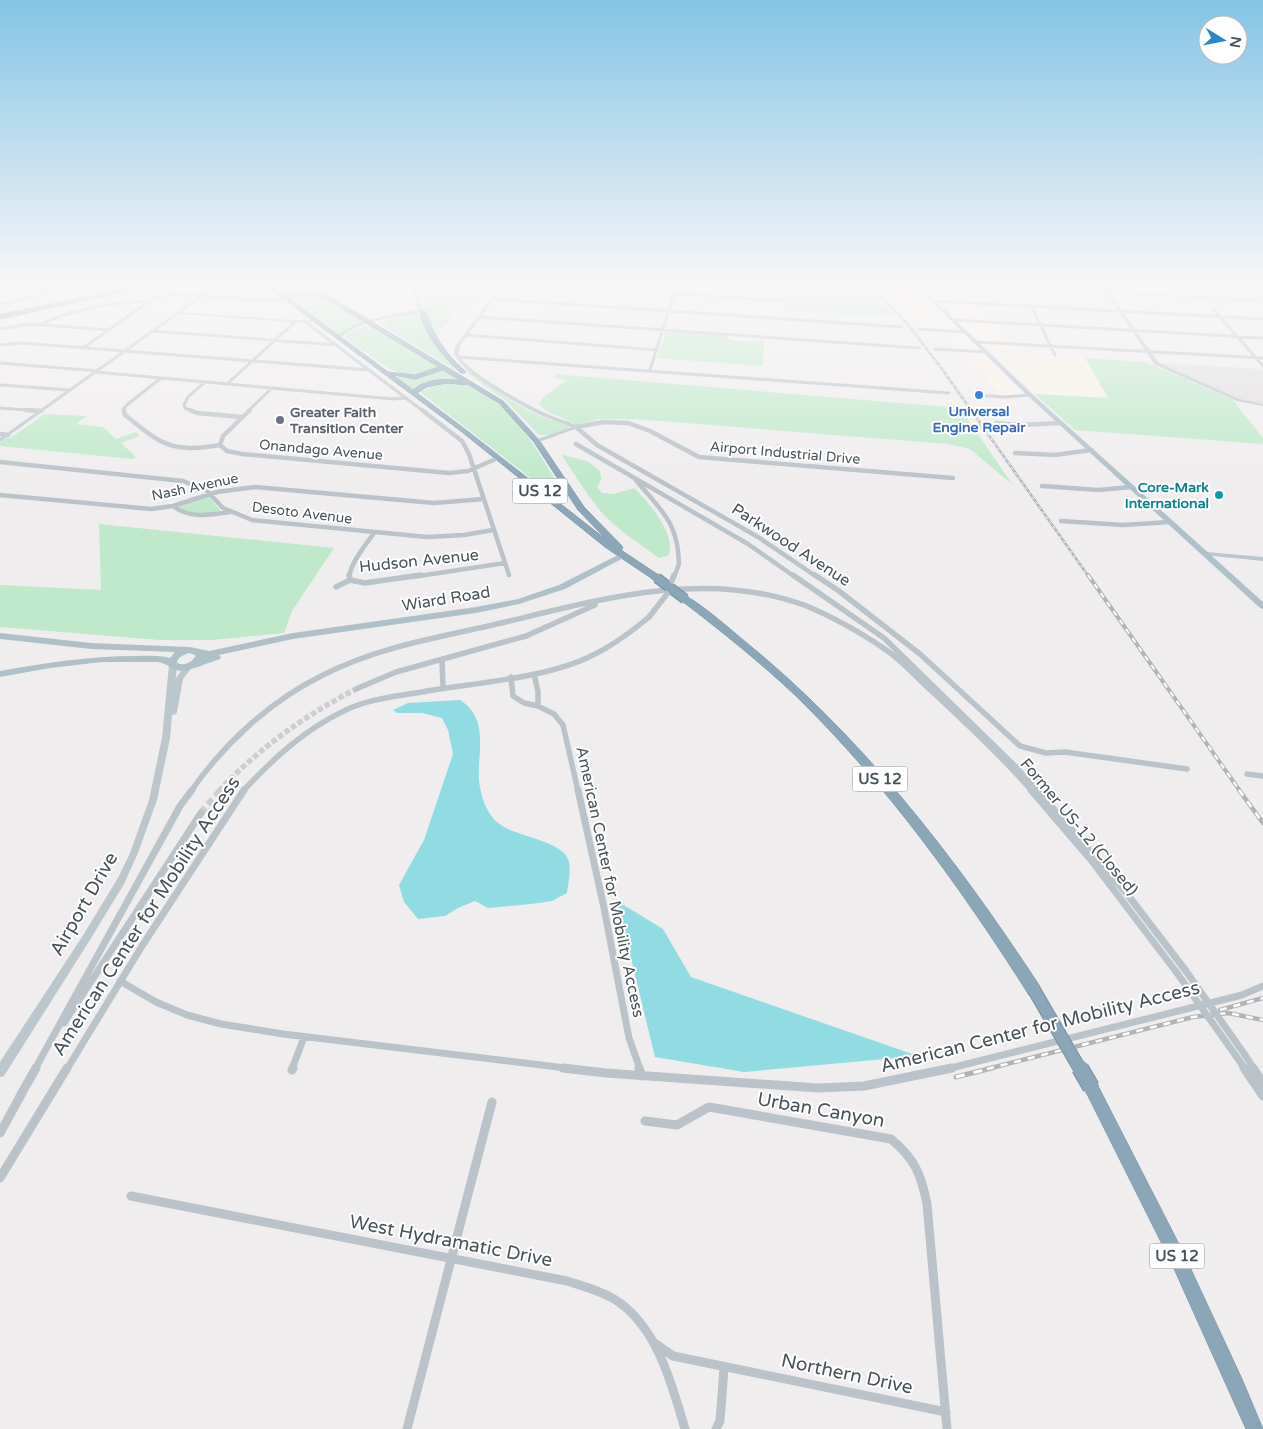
<svg xmlns="http://www.w3.org/2000/svg" width="1263" height="1429" viewBox="0 0 1263 1429" font-family="'Varela Round',sans-serif">
<rect width="100%" height="100%" fill="#f0edee"/>
<path fill="#f9f2e8" d="M875,283L913,284L1025,396L1004,398L945,331L919,329Z
M921,284L998,287L1001,296L974,295L983,321L997,322L1006,342L1022,343L1025,351L988,349Z
M992,353L1085,358L1131,434L1075,430Z"/>
<path fill="#e1dedf" d="M1158,363L1263,369V405L1243,400Z"/>
<path fill="#bfe9ca" d="M63,283H131L69,297Z
M237,283H260L272,292L229,289Z
M269,283H304L312,290L288,297Z
M439,283H488L471,298L478,299L473,306L449,305L446,310L452,317L435,338L419,288Z
M717,283H863L895,317L784,310L785,289Z
M306,294H316L365,323L338,333L292,299Z
M420,312L432,341L455,370L381,324L401,315Z
M369,325L434,362L438,367C407,381 395,374 370,355C361,349 352,345 345,336L349,332Z
M666,331L727,335L730,340L751,342L762,340L764,341L763,366L657,358Z
M1085,358L1145,362L1232,399L1263,438V444L1075,430L1035,394L1108,398Z
M444,369L463,381L446,380L414,390L395,377L416,378Z
M468,369C490,387 516,406 543,417C551,420 560,422 569,426V428L551,435H539L506,401L464,371Z
M554,374L960,408L1012,484L970,449L948,444L635,419H598L577,425L545,410L539,403L544,397L567,380L557,379Z
M443,383C498,379 535,446 559,486L558,489L552,491L542,487L420,392Z
M45,414L87,416L76,424L103,427L116,439L136,432L140,436L121,443L136,457L132,459L0,446V443L6,438H10Z
M564,455L589,462L600,471L601,480L597,487L602,493L614,494L634,488C648,501 678,536 668,556L659,558C640,544 618,530 602,513C587,495 575,475 562,456Z
M209,497L220,510L219,511C205,516 191,513 178,507Z
M99,524L334,548L292,611L284,633L211,640H160L0,627V585L101,590Z"/>
<path fill="#91dce2" d="M460,700C490,719 477,752 479,781C481,797 487,816 501,825C517,837 565,841 569,862C571,871 568,884 567,893L552,901L531,904L488,908L475,901L458,908L445,916L418,919L404,902L399,885L424,840L453,754L448,730L442,718L422,713H397L393,710L408,703Z
M617,901L663,929L691,977L918,1056L744,1072L655,1057Z"/>
<g fill="none" stroke-linecap="round" stroke-linejoin="round">
<path stroke="#ceced0" stroke-width="5.5" stroke-dasharray="5.5 2.5" stroke-linecap="butt" d="M219,791C259,748 304,716 356,689"/>
<path stroke="#ceced0" stroke-width="7" stroke-dasharray="7 4" stroke-linecap="butt" d="M201,813L221,790"/>
<defs>
<path id="highway" d="M155,283H164L0,319V315Z
M263,283H268L287,297L309,290L315,292L305,283H310L324,293L503,401L539,440L584,507L622,546L623,548L621,550L660,576V580H654L605,547L462,432ZM309,294L321,296L439,367L415,375L388,372L290,299ZM443,370L461,381C445,378 426,379 413,390L393,375L415,379ZM447,383L469,385L499,403L534,442L578,510L608,541L466,430L417,393L427,387Z
M420,310L425,311C434,335 445,354 465,371V373H461C445,359 421,331 420,310Z
M685,596C698,601 730,629 742,639C862,736 955,857 1039,985L1041,990L1039,995L1034,997L1029,995C961,888 887,785 796,696C760,662 721,631 682,601L681,599Z
M1091,1080L1096,1082L1182,1250L1242,1379L1263,1429H1246L1171,1262L1086,1092L1084,1087L1086,1082Z"/>
</defs>
<use href="#highway" stroke="#7591a3" stroke-width="1"/>
<path stroke="#bac3c9" stroke-width="3" d="M318,283L326,288L393,292L398,290L397,283
M521,283L782,301
M0,290L38,283
M492,299L902,327
M934,301L1263,319
M0,304L46,294L41,283
M1031,306L1055,355
M1214,310L1263,366
M178,313L219,283
M479,317L919,348
M954,320L1263,338
M304,321L423,411
M39,325C73,309 114,302 151,301
M0,329L30,324L109,330
M919,329L965,332
M152,331L337,345
M466,335L657,350
M976,342L1263,358
M0,345L22,343L370,370
M83,348L153,299L174,294L274,301L286,299
M935,349L986,352
M458,357L949,393
M0,363L98,371
M650,370L677,283
M95,372L393,399L407,398
M227,384L295,322
M0,385L70,390
M974,395L1005,397L1030,395
M0,408L41,411
M124,411V408L128,404L161,378
M193,411L185,408L184,405L188,397L205,382
M248,411L272,388"/>
<path stroke="#bac3c9" stroke-width="4.5" d="M26,410L41,411
M124,410L125,415C162,445 171,453 220,445
M190,410L197,413L242,417
M250,410L223,436L220,445L227,451L242,454L449,473L468,471L498,458
M422,410L462,441L469,454L509,575
M996,423L1021,425L1061,423
M576,427L597,445L758,537L817,577
M576,427L604,422L628,423L650,431L699,457L953,478
M0,434L8,435
M576,444L748,544L795,577
M1015,453L1055,455L1091,450
M0,462L183,481L207,491L223,508L252,520L427,537L464,535L493,530
M636,480C661,511 678,521 679,564
M1042,486L1099,490L1131,487
M0,495L151,509L173,506L217,492L255,487L434,503L484,499
M173,506C190,519 210,515 230,512
M1061,521L1123,525L1170,522
M350,577C348,566 367,543 374,533
M412,577L505,563"/>
<path stroke="#bac3c9" stroke-width="5.5" d="M349,575L350,580L365,583L421,575
M793,575L884,638L1017,768L1038,791
M815,575L839,591L920,654L1020,746L1046,753L1065,752L1187,769
M336,587L350,580
M442,660L443,687
M534,674L538,692V706L554,714L563,725L578,791
M511,677L513,696L524,703L538,706
M356,689L396,672L526,636L595,605
M1247,774L1263,776
M191,791C224,744 269,702 321,676C375,648 434,638 493,625C595,601 701,568 804,605C832,616 869,637 893,655C908,667 921,682 936,695C969,726 1002,757 1032,791
M243,791C274,758 305,729 346,710C371,698 400,696 427,691C476,683 545,678 589,657C611,647 631,632 649,617"/>
<path stroke="#bac3c9" stroke-width="7" d="M578,790L604,908L629,1038L640,1069
M1031,790L1091,860L1177,973
M1037,790L1127,894L1186,971
M120,981L156,1002L187,1015L221,1024L283,1034L574,1069
M64,1023L201,813
M1245,1055L1254,1069
M1236,1056L1245,1069
M35,1069L180,806L192,790
M67,1069L142,946L244,790
M292,1069L304,1037
M947,1069L1242,995L1263,986"/>
<path stroke="#bac3c9" stroke-width="9" d="M563,1068L606,1073L818,1088L864,1086L952,1068
M639,1068L642,1076
M1244,1068L1263,1096
M1253,1068L1263,1083
M292,1070L293,1068
M20,1096L36,1068
M645,1121L677,1125L709,1107L891,1139C915,1159 921,1174 927,1204L947,1429
M0,1133L22,1093
M0,1178L67,1068
M131,1196L567,1281C583,1286 599,1290 614,1299C657,1325 672,1385 685,1429
M653,1342L673,1356L946,1412
M407,1429L492,1102
M716,1429L720,1421L724,1368"/>
<path fill="#bbc6cd" fill-rule="evenodd" d="M425,283H434L412,287L410,286Z
M502,283H506L461,344C460,348 458,351 459,355C466,372 528,405 545,413C556,418 567,421 578,426V428L539,442H535V440L572,427C562,423 552,420 543,416C523,407 462,374 455,355C453,351 455,347 457,344Z
M936,283H957L1105,291L1099,283H1103L1109,291L1263,300V302L1110,294L1159,363L1240,399L1263,404V406L1237,401L1155,365L1106,293L938,284Z
M177,312L291,320H316L318,321L316,322H291L179,314L0,442V438Z
M1206,552L1263,557V561L1204,555V553Z
M173,662L177,665L175,687L176,678L186,664L189,663L193,666L183,679L177,712L176,714L172,715L170,738L157,800L138,853L124,884L88,943L4,1076L0,1077V1062L82,937L118,878L130,853L149,800L162,738L169,665Z"/>
<path fill="#afc0c9" fill-rule="evenodd" d="M913,283H917L1032,394L1263,602V609L1260,608L1028,396Z
M410,285L414,286L424,312C397,317 361,319 340,338H336V336C356,319 394,314 419,310Z
M622,553H625L629,555L565,589L519,604L476,613L293,639L219,655L221,657L220,659C210,662 190,671 180,671C172,670 167,663 158,662H102L50,668L0,677V671C45,663 89,656 135,656C146,656 159,655 170,658L175,652L91,649L0,639V633L91,643L190,647L209,651L293,633L476,607L518,599L559,585ZM189,653L195,655V657C190,663 185,666 177,663C177,657 184,655 189,653Z"/>
<use href="#highway" fill="#8aa6b7" fill-rule="evenodd"/>
<defs>
<path id="rail-far3" d="M868,283L910,327L942,369L1089,577"/>
<path id="rail-far2" d="M1088,575L1240,791"/>
<path id="rail-far1" d="M1239,790L1263,823
M1220,1010L1263,998
M987,1069L1193,1017L1228,1013L1263,1020"/>
<path id="rail" d="M956,1077L992,1068"/>
</defs>
<use href="#rail-far3" stroke="#b0b4b7" stroke-width="2.5"/>
<use href="#rail-far2" stroke="#b0b4b7" stroke-width="4"/>
<use href="#rail-far1" stroke="#b0b4b7" stroke-width="4.5"/>
<use href="#rail" stroke="#b0b4b7" stroke-width="5"/>
<use href="#rail-far3" stroke="#fff" stroke-width="1" stroke-dasharray="3" stroke-linecap="butt"/>
<use href="#rail-far2" stroke="#fff" stroke-width="2" stroke-dasharray="5.5" stroke-linecap="butt"/>
<use href="#rail-far1" stroke="#fff" stroke-width="2.5" stroke-dasharray="7" stroke-linecap="butt"/>
<use href="#rail" stroke="#fff" stroke-width="3" stroke-dasharray="9" stroke-linecap="butt"/>
<defs>
<path id="highway-bridge-far2" d="M657,578L685,599"/>
<path id="highway-bridge-far1" d="M1034,990L1080,1069"/>
<path id="highway-bridge" d="M1080,1068L1091,1087"/>
</defs>
<use href="#highway-bridge-far2" stroke="#7591a3" stroke-width="11" stroke-linecap="butt"/>
<use href="#highway-bridge-far1" stroke="#7591a3" stroke-width="14" stroke-linecap="butt"/>
<use href="#highway-bridge" stroke="#7591a3" stroke-width="18" stroke-linecap="butt"/>
<path stroke="#bac3c9" stroke-width="4.5" d="M674,577L679,564"/>
<path stroke="#bac3c9" stroke-width="5.5" d="M649,617L667,594L674,575"/>
<path stroke="#bac3c9" stroke-width="7" d="M1186,971L1245,1055
M1177,973L1236,1056"/>
<use href="#highway-bridge-far2" stroke="#8aa6b7" stroke-width="9"/>
<use href="#highway-bridge-far1" stroke="#8aa6b7" stroke-width="12"/>
<use href="#highway-bridge" stroke="#8aa6b7" stroke-width="16"/>
</g>
<linearGradient id="sky" x2="0" y2="1"><stop stop-color="#85c4e6"/><stop offset="0.59" stop-color="#f8f7f7"/><stop offset="1" stop-color="#f8f7f7" stop-opacity="0"/></linearGradient>
<rect width="1263" height="483" fill="url(#sky)"/>
<circle fill="#3f7fe0" stroke="#fff" stroke-width="2" cx="979" cy="395" r="5"/>
<circle fill="#6b7280" stroke="#fff" stroke-width="2" cx="280" cy="420" r="5"/>
<circle fill="#0f9aa8" stroke="#fff" stroke-width="2" cx="1219" cy="495" r="5"/>
<g text-anchor="middle" dominant-baseline="central" stroke-width="4" stroke-linejoin="round" paint-order="stroke">
<g font-size="14" font-weight="bold" fill="#366cbe" stroke="#fff">
<text x="979" y="411">Universal<tspan x="979" dy="16">Engine Repair</tspan></text>
</g>
<g font-size="14" font-weight="bold" fill="#5b616d" stroke="#fff" text-anchor="start">
<text x="290" y="412">Greater Faith<tspan x="290" dy="16">Transition Center</tspan></text>
</g>
<g font-size="14" fill="#475359" stroke="#fff">
<text transform="translate(321 450) rotate(5)">Onandago Avenue</text>
<text transform="translate(785 453) rotate(5)">Airport Industrial Drive</text>
<text transform="translate(195 487) rotate(-12)">Nash Avenue</text>
<text transform="translate(302 513) rotate(7)">Desoto Avenue</text>
</g>
<g font-size="14" font-weight="bold" fill="#0d838f" stroke="#fff" text-anchor="end">
<text x="1209" y="487">Core-Mark<tspan x="1209" dy="16">International</tspan></text>
</g>
<g fill="#fff" stroke="#7e878b" stroke-width="1">
<rect x="512.5" y="478.5" width="55" height="25" rx="4"/>
<rect x="852.5" y="766.5" width="55" height="25" rx="4"/>
<rect x="1149.5" y="1243.5" width="55" height="25" rx="4"/>
</g>
<g font-size="15" font-weight="bold" fill="#475359">
<text x="540" y="491">US 12</text>
<text x="880" y="779">US 12</text>
<text x="1177" y="1256">US 12</text>
</g>
<g font-size="16" fill="#475359" stroke="#fff">
<text transform="translate(791 545) rotate(33)">Parkwood Avenue</text>
<text transform="translate(419 561) rotate(-6)">Hudson Avenue</text>
<text transform="translate(446 599) rotate(-9)">Wiard Road</text>
<text transform="translate(1079 827) rotate(50)">Former US-12 (Closed)</text>
<text transform="translate(610 882) rotate(78)">American Center for Mobility Access</text>
</g>
<g font-size="19" fill="#475359" stroke="#fff">
<text transform="translate(84 904) rotate(-60)">Airport Drive</text>
<text transform="translate(146 916) rotate(-57)">American Center for Mobility Access</text>
<text transform="translate(1040 1027) rotate(-14)">American Center for Mobility Access</text>
<text transform="translate(821 1110) rotate(10)">Urban Canyon</text>
<text transform="translate(451 1241) rotate(11)">West Hydramatic Drive</text>
<text transform="translate(847 1374) rotate(12)">Northern Drive</text>
</g>
</g>
<g transform="translate(1223 40) rotate(100)"><circle r="24" fill="#ffffff" stroke="#b5babd"/>
<path d="M0-4L9 19L0 12L-9 19Z" fill="#2b86cc"/>
<text y="-8" font-size="14" font-weight="bold" text-anchor="middle" fill="#475359">N</text>
</g>
</svg>
